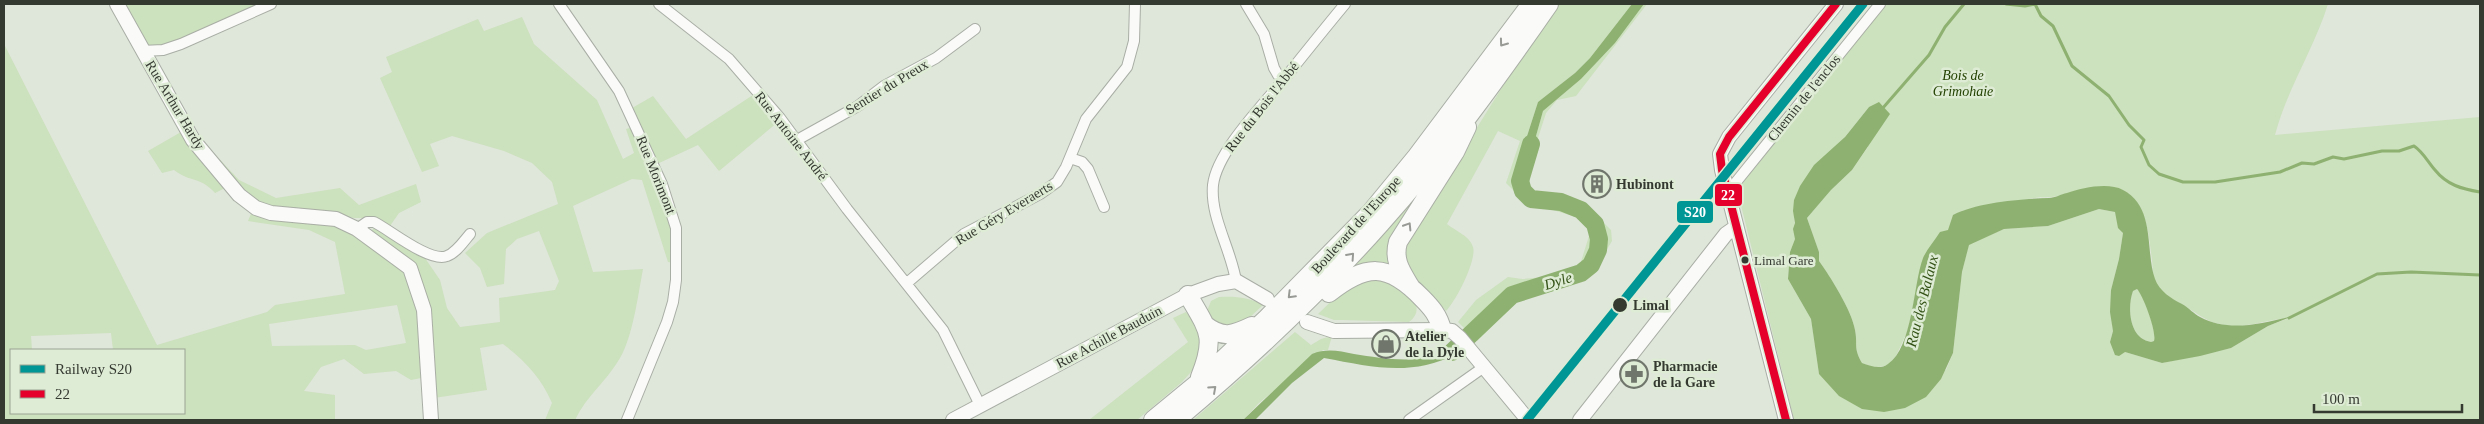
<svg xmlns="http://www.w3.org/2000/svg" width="2484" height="424" viewBox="0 0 2484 424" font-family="'Times New Roman',serif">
<rect width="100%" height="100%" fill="#dfe6da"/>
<path fill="#cce1bd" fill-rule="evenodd" d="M121,4H262L185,39L158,48L146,45Z
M1559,4H1632L1590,58L1575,73L1538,102L1519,161L1527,167L1543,111L1581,79L1615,43L1644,4H1647L1576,96L1557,100L1546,113L1530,163V190L1534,193L1590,209L1611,230L1612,241L1595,269L1583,277L1522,297L1477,341L1458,322L1476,300L1508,277L1522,279L1559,276L1580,265L1589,236V224L1579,218L1524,201L1506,183L1520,141L1498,131L1447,224C1455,231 1469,235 1473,247C1477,260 1456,301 1446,311C1427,289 1404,274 1405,243L1511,73Z
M1885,4H2328C2314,49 2287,89 2275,135L2480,117V420H1794L1738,193L1739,187ZM1869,107L1868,147L1852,170L1831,190L1807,218L1819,252V261C1830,276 1852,311 1855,330C1858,346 1853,347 1862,363L1875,368L1888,365L1896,356L1908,330L1923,258L1948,231L1961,211L2040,197C2062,200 2101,180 2122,190C2147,201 2149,237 2152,260C2153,268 2152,279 2157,286C2166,298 2180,302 2191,310C2202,317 2212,324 2225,325C2247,329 2268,319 2289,318L2268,326L2231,348L2162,363L2125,352L2110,342L2113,331L2111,290L2119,259L2123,233L2115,212L2099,209L2048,226L2004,229L1969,244L1962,272L1953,353L1946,370L1819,374L1811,319L1788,279L1790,252L1795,239L1794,200Z
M522,17L534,44L597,100L623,159L634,153L626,129L633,127L651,165L674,233V263L668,262L642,180L632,179L573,206L593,272L643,269C638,295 633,336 620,358C607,381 586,396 575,420H545L552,403C541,377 525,361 503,344L480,348L487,390L434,398L413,267L368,233L376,227L425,258L440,280L447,308L460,327L500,322L499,298L555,290L559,281L539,231L517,239L506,249L504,284L487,287L480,268L465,253L487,233L558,204L552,182L532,163L504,151L452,136L430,144L439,166L422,172L380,78L392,72L386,57L478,19L484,31Z
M4,44L157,345L267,312L275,305L345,294L335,242L309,230L248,221L253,209L332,222L354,231L408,270L421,310L426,377L411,380L396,371L364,374L344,359L321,367L304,391L335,395V420H4ZM397,305L406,343L366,350L355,345L272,346L269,324ZM111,333L113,350H184V413H11V350H32L31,336Z
M753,95L778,122L719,171L698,145L657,164L632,108L653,96L686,139Z
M181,132L227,187L215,193C200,176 191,183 174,170L162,173L148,151Z
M210,149L239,180L276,198L340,188L359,205L416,184L421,202L399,213L390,226L375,218H355L258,207L206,152Z
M1436,165L1393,263L1388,268L1348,270Z
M1378,274L1415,300C1418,310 1417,316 1409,322L1343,320H1334L1318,314L1347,286Z
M2137,289C2144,295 2157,331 2154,341L2151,342C2129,339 2127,307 2133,291Z
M1219,297C1235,296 1248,297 1263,305L1248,319L1226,328L1211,320L1207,311L1211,301Z
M1186,312L1203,333L1200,362L1182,382L1137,420H1089L1188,342L1173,318Z
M1295,332L1311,345L1321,339L1332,336L1328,350H1323L1259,403L1243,420H1193Z"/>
<path fill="#8eb171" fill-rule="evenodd" d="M1632,4H1644L1615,43L1581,79L1543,111L1527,168L1519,161L1538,102L1575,73L1590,58Z
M1879,102L1890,114L1852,170L1831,190L1807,218L1819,252V261C1830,276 1852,311 1855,330C1858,346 1853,347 1862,363C1871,366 1880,370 1888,364C1913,347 1913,285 1923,258C1927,249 1935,240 1940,232L1948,230L1953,215C1978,202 2021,199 2049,198C2055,198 2061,194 2067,193C2082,188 2108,182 2123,190C2156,207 2145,252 2155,279C2159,291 2172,299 2182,304C2189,308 2194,314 2200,317C2230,333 2262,323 2293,316L2268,326L2231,348L2200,356L2162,363L2125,352L2119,356L2115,355L2110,342L2113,331L2110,312L2111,290L2119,259L2123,233L2118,228L2115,212L2099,209L2048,226L2004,229L1969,245L1962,272L1953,353L1941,379L1926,397L1905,408L1884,412L1862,409L1839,396L1819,374L1811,319L1788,279L1790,252L1795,239L1793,229L1795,223L1793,211L1794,200L1800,186L1814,165L1845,137L1869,107ZM2137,289C2143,295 2157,332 2154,341L2151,342C2129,339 2127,307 2133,291Z
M1456,344L1461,350L1457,354C1410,377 1373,367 1324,358L1292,383L1255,420H1243L1312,354C1327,348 1339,351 1354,354C1388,359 1426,367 1456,344Z"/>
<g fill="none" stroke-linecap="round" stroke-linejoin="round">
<path stroke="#8eb171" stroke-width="3" d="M2006,4L2025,6L2035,4
M2035,4L2041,16L2053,26L2072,66L2109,96L2129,125L2144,140L2141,147L2149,165L2159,174L2183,182H2215L2280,172L2302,163L2314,164L2333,157L2344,159L2382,151H2399L2414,146C2423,152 2428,162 2435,170C2447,185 2462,189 2480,192
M1882,109L1929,55L1945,27L1964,4
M2289,318L2377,274L2411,272L2480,275"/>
<path stroke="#8eb171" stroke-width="18" d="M1452,352L1512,295L1581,273L1591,265L1598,250L1599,239L1595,224L1581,210L1561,202L1531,199L1523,191L1520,181L1531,144"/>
<defs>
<path id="street" d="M559,4L619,91L662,184L676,228V280L673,302L667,322L627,420
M659,4L729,59L780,118L847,209L943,330L980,405
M1246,4L1264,34L1274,68L1278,75L1285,78
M142,51L163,50L181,44L271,4
M797,140L858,106L884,86L936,58L975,29
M1070,158L1082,162L1088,169L1104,207
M1727,190L1732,187L1880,4
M357,229L367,222H374C390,230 430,263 447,256C456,253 464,241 470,234
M1236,281C1231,249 1210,217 1213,185C1217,151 1264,104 1285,78C1305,53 1325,28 1345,4
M907,283L964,234L1040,194L1057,182L1066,167L1086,119L1127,67L1134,41L1135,4
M1409,420L1484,367"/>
<path id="secondary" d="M117,4L193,140L239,195L256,208L271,213L336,219L357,229L410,268L424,310L431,420
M1307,322L1334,331L1442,330L1452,331L1460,338L1528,420
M953,420L1188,295L1218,284L1236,281L1267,299
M1580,420L1726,234L1736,227
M1786,420L1722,170L1720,154L1729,137L1836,4"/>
<path id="highway" d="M1410,286C1401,271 1393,260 1398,242L1455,152L1467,127
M1329,293C1366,264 1387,262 1422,298C1431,307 1439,316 1442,330
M1188,295C1209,331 1216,337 1200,377
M1205,325C1223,339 1233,335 1252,326
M1153,420L1198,383L1267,318L1371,212L1417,156L1531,4
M1176,420C1249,359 1318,294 1381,223C1442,155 1497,79 1549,4"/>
</defs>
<use href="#street" stroke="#a9aea5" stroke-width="12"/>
<use href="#secondary" stroke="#a9aea5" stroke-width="16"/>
<use href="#highway" stroke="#a9aea5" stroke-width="20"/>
<use href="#street" stroke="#fafbf9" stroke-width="10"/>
<use href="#secondary" stroke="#fafbf9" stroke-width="14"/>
<use href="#highway" stroke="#fafbf9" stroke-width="18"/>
<defs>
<path id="bus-1" d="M1786,420L1722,170L1720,154L1729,137L1836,4"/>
</defs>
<use href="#bus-1" stroke="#deebd5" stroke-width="11"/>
<use href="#bus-1" stroke="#e4002b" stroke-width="8"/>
<defs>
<path id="rail-1" d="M1527,420L1863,4"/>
</defs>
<use href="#rail-1" stroke="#deebd5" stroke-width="12"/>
<use href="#rail-1" stroke="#009696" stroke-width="9"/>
</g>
<defs><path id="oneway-chevron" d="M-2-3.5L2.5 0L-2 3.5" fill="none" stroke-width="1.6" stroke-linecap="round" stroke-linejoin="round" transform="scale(1.25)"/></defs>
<g stroke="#989a95">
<use href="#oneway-chevron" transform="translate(1503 43) rotate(126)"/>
<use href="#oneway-chevron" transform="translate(1408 226) rotate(-58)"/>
<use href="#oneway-chevron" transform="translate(1351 256) rotate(-48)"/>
<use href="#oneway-chevron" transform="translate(1291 295) rotate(135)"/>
<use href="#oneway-chevron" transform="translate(1213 389) rotate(-42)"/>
</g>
<defs>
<symbol id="building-ring" viewBox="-11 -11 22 22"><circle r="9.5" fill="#deebd5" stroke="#70766c" stroke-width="1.5"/><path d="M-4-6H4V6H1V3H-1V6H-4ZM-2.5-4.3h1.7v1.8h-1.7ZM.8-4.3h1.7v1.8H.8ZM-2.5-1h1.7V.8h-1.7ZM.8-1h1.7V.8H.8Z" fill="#70766c"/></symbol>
<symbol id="shop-ring" viewBox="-11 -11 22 22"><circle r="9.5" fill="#deebd5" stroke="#70766c" stroke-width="1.5"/><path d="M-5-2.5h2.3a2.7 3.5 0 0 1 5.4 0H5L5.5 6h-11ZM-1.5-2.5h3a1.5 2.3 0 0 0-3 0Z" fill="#70766c"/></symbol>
<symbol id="pharmacy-ring" viewBox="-11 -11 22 22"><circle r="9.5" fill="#deebd5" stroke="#70766c" stroke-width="1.5"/><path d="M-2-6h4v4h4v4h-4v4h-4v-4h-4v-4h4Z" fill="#70766c"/></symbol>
</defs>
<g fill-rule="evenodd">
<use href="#building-ring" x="1581" y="168" width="32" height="32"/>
<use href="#shop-ring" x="1370" y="328" width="32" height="32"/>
<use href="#pharmacy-ring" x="1618" y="358" width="32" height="32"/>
</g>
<g fill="#353a31" stroke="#deebd5" stroke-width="2">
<circle cx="1745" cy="260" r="4.5"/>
<circle cx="1620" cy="305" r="8"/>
</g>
<g text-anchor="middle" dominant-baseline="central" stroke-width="5" stroke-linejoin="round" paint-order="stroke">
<g font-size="13" fill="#353a31" stroke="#deebd5" text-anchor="start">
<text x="1754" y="260">Limal Gare</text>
</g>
<g font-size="14" font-style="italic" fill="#234201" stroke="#deebd5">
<text x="1963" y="75">Bois de<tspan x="1963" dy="16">Grimohaie</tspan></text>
</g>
<g font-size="14" fill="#353a31" stroke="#deebd5">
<text transform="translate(887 87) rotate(-31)">Sentier du Preux</text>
<text transform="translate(1804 98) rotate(-51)">Chemin de l'enclos</text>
<text transform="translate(175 105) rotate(59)">Rue Arthur Hardy</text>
<text transform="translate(1262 107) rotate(-52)">Rue du Bois l'Abbé</text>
<text transform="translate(791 136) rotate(52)">Rue Antoine André</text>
<text transform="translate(656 175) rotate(68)">Rue Morimont</text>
<text transform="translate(1004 213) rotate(-31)">Rue Géry Everaerts</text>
<text transform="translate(1356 225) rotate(-48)">Boulevard de l'Europe</text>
<text transform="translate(1109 337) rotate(-28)">Rue Achille Bauduin</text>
</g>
<g font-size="14" font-weight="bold" fill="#353a31" stroke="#deebd5" text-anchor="start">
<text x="1616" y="184">Hubinont</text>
<text x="1405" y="336">Atelier<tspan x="1405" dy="16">de la Dyle</tspan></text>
<text x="1653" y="366">Pharmacie<tspan x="1653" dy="16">de la Gare</tspan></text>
</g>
<g font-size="14" font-weight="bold" fill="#353a31" stroke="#deebd5" text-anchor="start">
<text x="1633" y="305">Limal</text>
</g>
<g font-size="15" font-style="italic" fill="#345317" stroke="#deebd5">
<text transform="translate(1558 281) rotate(-17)">Dyle</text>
<text transform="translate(1922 301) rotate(-76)">Rau des Balaux</text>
</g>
</g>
<g stroke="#deebd5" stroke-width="2">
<rect x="1714" y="183" width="29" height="24" rx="5" fill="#e4002b"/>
<rect x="1676" y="200" width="38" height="24" rx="5" fill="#009696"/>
</g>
<g font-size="14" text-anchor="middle" font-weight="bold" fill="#fff">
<text x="1728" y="200">22</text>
<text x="1695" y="217">S20</text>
</g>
<rect width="2484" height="424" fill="none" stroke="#353a31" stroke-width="10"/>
<rect x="10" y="349" width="175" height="65" fill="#deebd5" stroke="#9aa493"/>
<rect x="20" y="365" width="25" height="8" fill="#009696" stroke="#9aa493"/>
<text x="55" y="374" font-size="15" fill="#353a31">Railway S20</text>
<rect x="20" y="390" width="25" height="8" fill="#e4002b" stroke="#9aa493"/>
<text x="55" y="399" font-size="15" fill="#353a31">22</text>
<path d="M2314 404v8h148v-8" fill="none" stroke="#353a31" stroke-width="2.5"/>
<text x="2322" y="404" font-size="15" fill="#353a31" stroke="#deebd5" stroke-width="4" paint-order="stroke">100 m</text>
</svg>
